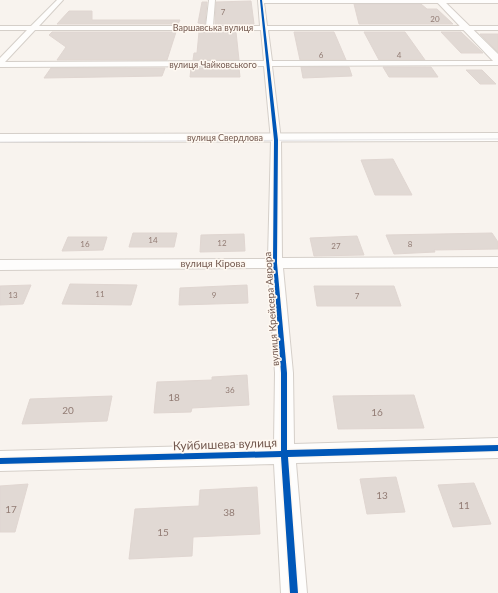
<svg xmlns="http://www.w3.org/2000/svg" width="498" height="593" viewBox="0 0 498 593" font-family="Lato,sans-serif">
<rect width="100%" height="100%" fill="#f8f3ee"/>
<path fill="#e1d9d4" stroke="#e0d6d1" d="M251,1L254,24H215L216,2Z
M202,2H207L205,24L198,23Z
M354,4H421L427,9H437L453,24H359Z
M69,11H92V20H180L178,24H57Z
M52,32H176L167,60H57L66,47L49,35Z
M199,32H236L239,60H193L194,53H197Z
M294,32H334L346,60H300Z
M364,32H405L425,60H379Z
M441,32H461L483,53H461Z
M480,34H498V52Z
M301,67H349L352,76L303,78Z
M383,67H431L438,77H389Z
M51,68H165L162,76L44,78Z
M191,68H239L240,77H190Z
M466,70H482L496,84H480Z
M393,159L412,195H375L361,160Z
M133,233H177L174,247H129Z
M492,233L498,242V249L434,250L435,252L394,254L386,235Z
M244,234L245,251L200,252L201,235Z
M357,236L364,255L314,256L310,238Z
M68,237H107L103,250L62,251Z
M70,284L137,285L131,305L62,304Z
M31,285L23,304L0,305V286Z
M247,285L248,303L179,305L180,288Z
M314,286H394L401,306H317Z
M247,375L249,405L192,408L191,412L154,413L157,382L212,380V377Z
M414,395L424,428L338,429L333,396Z
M112,396L107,421L22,424L30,399Z
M396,477L405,512L367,514L360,479Z
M474,483L491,524L453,527L438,485Z
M28,484L15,532H0V486Z
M257,487L260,534L193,537L192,556L129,559L135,509L199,506L200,490Z"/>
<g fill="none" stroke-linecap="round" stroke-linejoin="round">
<defs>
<path id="minor" d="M57,0H63L39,26H206L209,0H215L213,26H260L258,0H498V3H264L267,26H498V30H268L272,61H498V65L272,66L281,140L282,258L498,257V267L283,268L293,373L294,444L498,438V458L296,463L307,593H281L274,464L0,471V451L274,444L275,373L268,268L0,270V260L268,259L271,140L264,66L0,67V58L27,30H0V26H31ZM35,30H261L264,61L5,62Z"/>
<path id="tertiary" d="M435,0H443L498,54V63L494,62Z
M498,133V141L0,142V134Z"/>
</defs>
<use href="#minor" stroke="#d5cfc9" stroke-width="2"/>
<use href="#tertiary" stroke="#d5cfc9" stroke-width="2"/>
<use href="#minor" fill="#fefdfc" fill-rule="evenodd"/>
<use href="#tertiary" fill="#fefdfc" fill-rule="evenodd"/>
<path stroke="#e5e4e6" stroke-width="1" d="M0,142L498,139"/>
<defs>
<path id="cycleway" d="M260,0H262L278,140L277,263L287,373V450L498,445V451L288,457L298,593H290L281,457L0,464V458L281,451V373L273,263L274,140Z"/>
</defs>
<use href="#cycleway" stroke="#fef8f1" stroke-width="3"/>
<use href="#cycleway" fill="#0057b8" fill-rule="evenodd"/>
</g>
<g text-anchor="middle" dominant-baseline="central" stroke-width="3" stroke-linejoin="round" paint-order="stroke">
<g font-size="8" fill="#927c74">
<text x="223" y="12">7</text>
<text x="435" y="19">20</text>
<text x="321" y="55">6</text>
<text x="399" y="55">4</text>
<text x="153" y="240">14</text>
<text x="222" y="243">12</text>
<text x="85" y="244">16</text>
<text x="410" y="244">8</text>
<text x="336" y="246">27</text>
<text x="100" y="294">11</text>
<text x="13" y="295">13</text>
<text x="214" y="295">9</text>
<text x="357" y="296">7</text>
<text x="230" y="390">36</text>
</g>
<g font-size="9" fill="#745a50" stroke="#fef8f1">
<text x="213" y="27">Варшавська вулиця</text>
<text x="213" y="64">вулиця Чайковського</text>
<text x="225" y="137">вулиця Свердлова</text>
</g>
<g font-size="10" fill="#745a50" stroke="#fef8f1">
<text x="213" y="263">вулиця Кірова</text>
<text transform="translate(271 309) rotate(-94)">вулиця Крейсера Аврора</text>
</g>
<g font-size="10" fill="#927c74">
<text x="174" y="397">18</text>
<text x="68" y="410">20</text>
<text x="377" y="412">16</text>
<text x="382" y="495">13</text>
<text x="464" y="505">11</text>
<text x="11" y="509">17</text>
<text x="229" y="512">38</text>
<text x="163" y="532">15</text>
</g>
<g font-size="12" fill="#745a50" stroke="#fef8f1">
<text transform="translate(225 444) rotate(-2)">Куйбишева вулиця</text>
</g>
</g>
</svg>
